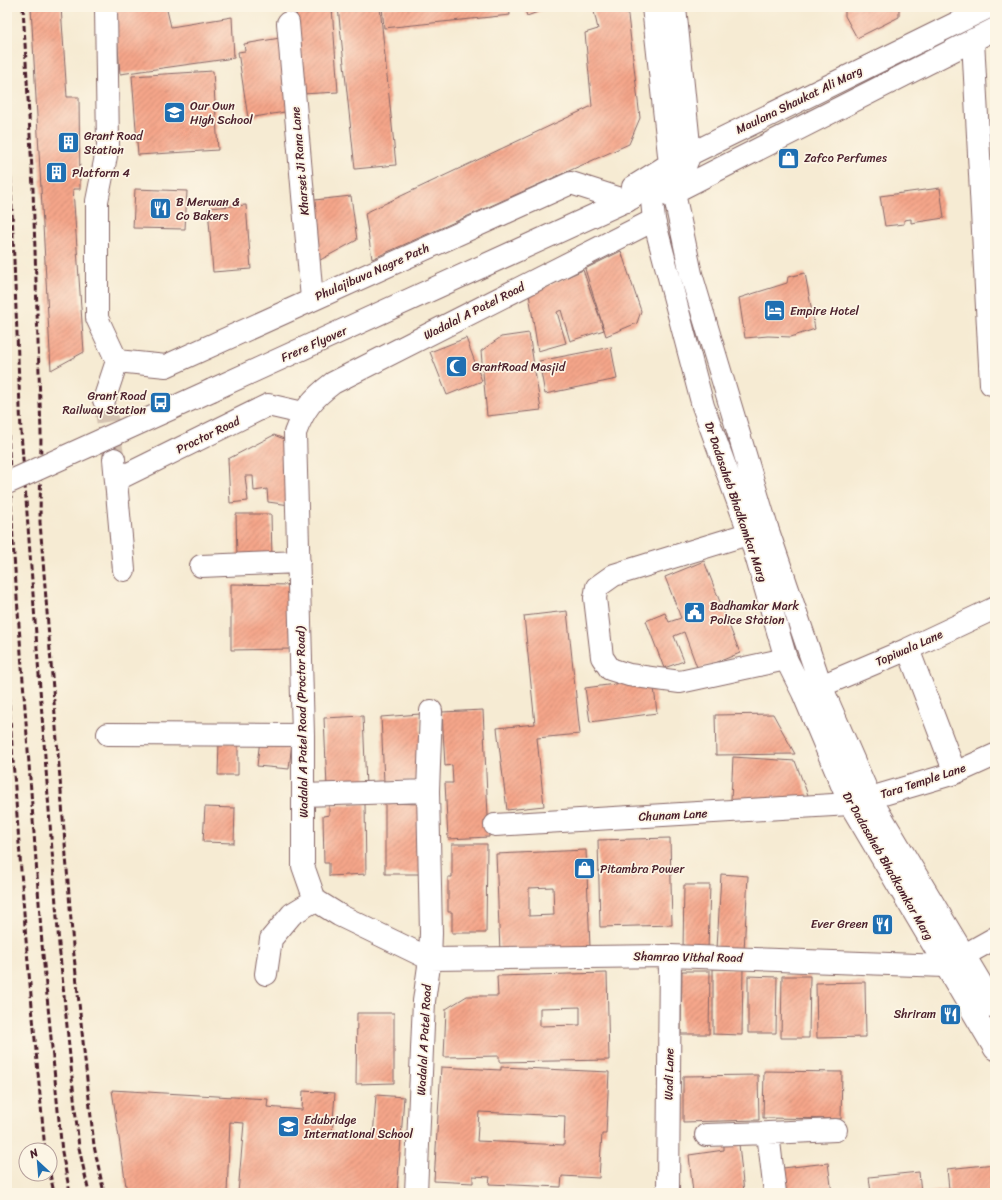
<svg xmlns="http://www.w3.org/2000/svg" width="1002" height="1200" viewBox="0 0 1002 1200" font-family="Sriracha,sans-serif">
<defs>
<pattern id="building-hatch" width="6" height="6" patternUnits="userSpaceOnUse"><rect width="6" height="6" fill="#f5a68a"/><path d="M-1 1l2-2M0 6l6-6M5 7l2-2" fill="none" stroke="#c88771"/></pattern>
</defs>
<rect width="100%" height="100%" fill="#fcf5e5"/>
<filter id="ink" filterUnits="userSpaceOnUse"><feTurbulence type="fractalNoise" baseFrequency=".025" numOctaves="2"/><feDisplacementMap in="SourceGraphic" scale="8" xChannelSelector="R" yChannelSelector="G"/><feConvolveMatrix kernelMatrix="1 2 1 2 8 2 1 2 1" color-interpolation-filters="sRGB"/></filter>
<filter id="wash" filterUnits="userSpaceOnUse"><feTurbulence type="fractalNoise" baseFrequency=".012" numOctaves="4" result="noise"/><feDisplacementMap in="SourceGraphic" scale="16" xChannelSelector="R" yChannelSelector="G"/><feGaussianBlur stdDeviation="0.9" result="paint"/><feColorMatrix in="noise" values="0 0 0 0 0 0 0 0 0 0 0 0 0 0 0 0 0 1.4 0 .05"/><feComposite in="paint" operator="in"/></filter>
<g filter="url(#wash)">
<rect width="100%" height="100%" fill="#f6ebd3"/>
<g id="blocks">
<path fill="url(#building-hatch)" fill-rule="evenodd" d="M31,7H61L67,97H79L80,189H73L84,352L51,370Z
M115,7H170L167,10L171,27L232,17L234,58L120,74Z
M296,7H332L338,92L302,94Z
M338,7H380L396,165L355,169Z
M382,7H509L510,15L384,28Z
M524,7H551L527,16Z
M593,7H627L640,118L629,144L372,259L365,213L592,106L585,33L598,29Z
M845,7H899V17L857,38L845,16Z
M280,38L291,111L248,118L238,52L245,51L244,44Z
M213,71L218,150L138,155L132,76Z
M940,188L944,218L911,223V219L904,220V224L885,226L880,196Z
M135,189L187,191L185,229L133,228Z
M351,196L357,240L311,265L306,201Z
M246,205L251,269L213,272L208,208Z
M621,251L641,311L637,323L606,336L585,269Z
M583,270L604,330L570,341L561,310L557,312L566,343L538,351L529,294Z
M805,273L815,329L791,337L768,336L745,338L739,298L787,283L788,277Z
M529,333L541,410L487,416L481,351L501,337Z
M466,338L482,381L447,395L430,352Z
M611,347L617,379L545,394L539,361Z
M274,435L289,441L290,505L268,502L267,489L254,491L253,476H245L248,501L230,503L228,459Z
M236,514H271L272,559H237Z
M704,561L740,653L698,670L684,632L674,636L684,661L664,668L646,621L665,613L669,622L681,618L665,577Z
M231,584L292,585V649L231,650Z
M567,611L580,734L537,738L544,806L507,810L497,728L535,724L524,616Z
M653,679L657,713L590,722L585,688Z
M483,710L489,837L448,839L445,783H453L452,765L445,766L442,712Z
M420,714L423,780L384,782L381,717Z
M773,714L795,754L716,755L715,715Z
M363,716L366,786L327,787L324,718Z
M260,739L292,742L289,769L257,766Z
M219,742L238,743V775H218Z
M733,757L795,761L811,803L731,800Z
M385,803L421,804L424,874H385Z
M365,804L366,874L329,876V863H324L323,816L329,815V805Z
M205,807L235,808L234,843L203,842Z
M670,838L672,925L600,927L598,840Z
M452,844H487L486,933H452V912H448V877H452Z
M586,850L590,948L500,952L496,854ZM553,887L554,915L529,916V888Z
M721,874L748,876L744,951L717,949Z
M684,885H710L708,950H683Z
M713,969H743L742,1035L713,1034Z
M682,971H710L709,1034H681Z
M607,973L609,1060L499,1062V1056L444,1057L446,1009L467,996H498L497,976ZM580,1007V1025L540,1026V1008Z
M748,976L777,977L776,1033H748Z
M782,976H810L809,1038H781Z
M865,982L866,1037L817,1038L816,983Z
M357,1013H394V1083L356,1084Z
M441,1067L501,1070V1067L609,1072L606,1134H602L599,1178L562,1176L561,1187L489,1184L490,1177L473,1176V1183L434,1181ZM479,1112L565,1116L564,1145L477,1141Z
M764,1071L842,1072L841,1119L763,1118Z
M758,1075L759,1120L683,1122V1076Z
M112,1090L268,1099L267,1107L302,1110L303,1091L335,1093L332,1135L373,1138L376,1095L404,1097L397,1193L267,1191V1193H238L244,1123L230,1122L227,1193H127Z
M739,1144L744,1193H693L689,1155L724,1150V1145Z
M828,1163L832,1193H786L783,1168Z
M995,1164V1193H926L949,1189L947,1169Z
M919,1172L921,1193H871L869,1177Z"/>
</g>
</g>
<g filter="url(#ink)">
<use href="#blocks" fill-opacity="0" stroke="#866666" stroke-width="1"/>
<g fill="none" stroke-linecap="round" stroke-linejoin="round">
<path stroke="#d4c2b1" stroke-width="22" stroke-dasharray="22 11" stroke-linecap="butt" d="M104,400L113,454"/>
<defs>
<path id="minor" d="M106,7L108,146L97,201V318L117,361
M288,23L312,299
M973,40L991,384
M654,220L333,383C312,399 304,409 295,433L303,735V866L315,900L339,915L430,959L670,956L945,966L995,938
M117,361L166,366L571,183L627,201
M104,400L117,361
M114,459L124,570
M116,480L268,405L303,413
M767,528L614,575L597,587L595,598L602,657L610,669L629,675L680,682L786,659
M201,566L299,562
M908,649L955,773
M821,686L908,649L995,608
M108,734L303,735
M303,795L428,791
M495,825L850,804L955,773L995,755
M266,974L271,939L292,914L315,900
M768,1133L836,1130
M706,1135L768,1133L775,1193
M416,1193L424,1001L430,959L431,933L428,791L431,711
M668,1193L670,956"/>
<path id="major" d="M653,7L670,164L652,201L654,220L703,406L749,532L786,659L803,693L850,804L995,1049
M675,7L690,154L674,193L691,274L767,528L821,686L870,798L995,1007
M668,195L995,29
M632,198L633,187L670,164L989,7
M212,390L632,198"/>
</defs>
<use href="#minor" stroke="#866666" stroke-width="24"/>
<use href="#major" stroke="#866666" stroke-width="24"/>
<use href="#minor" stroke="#fff" stroke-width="22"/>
<use href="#major" stroke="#fff" stroke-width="22"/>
<path stroke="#4a1f2b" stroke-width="3" stroke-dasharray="6 3" stroke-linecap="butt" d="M23,7L33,189L41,433L40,522L73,946L94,1146L104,1193
M7,88L21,432L59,945L79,1148L89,1193
M7,406L13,542L42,944L62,1152L70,1193
M7,677L26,940L45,1150
M50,1174L54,1193"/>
<defs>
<path id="major-bridge" d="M7,483L212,390"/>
</defs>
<use href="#major-bridge" stroke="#866666" stroke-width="24" stroke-linecap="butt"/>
<use href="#major-bridge" stroke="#fff" stroke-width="22"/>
</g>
</g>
<defs>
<symbol id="school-square" viewBox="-11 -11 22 22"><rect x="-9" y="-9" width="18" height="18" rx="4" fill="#1f6fb2" stroke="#fcf5e5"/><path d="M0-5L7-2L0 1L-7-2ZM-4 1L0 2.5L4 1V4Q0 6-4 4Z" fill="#fff"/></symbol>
<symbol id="building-square" viewBox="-11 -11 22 22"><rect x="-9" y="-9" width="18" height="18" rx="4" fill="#1f6fb2" stroke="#fcf5e5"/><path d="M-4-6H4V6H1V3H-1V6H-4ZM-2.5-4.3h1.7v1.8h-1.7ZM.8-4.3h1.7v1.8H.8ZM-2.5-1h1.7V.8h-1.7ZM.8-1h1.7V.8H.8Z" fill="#fff"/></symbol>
<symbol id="shop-square" viewBox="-11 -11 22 22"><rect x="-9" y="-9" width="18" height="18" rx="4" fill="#1f6fb2" stroke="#fcf5e5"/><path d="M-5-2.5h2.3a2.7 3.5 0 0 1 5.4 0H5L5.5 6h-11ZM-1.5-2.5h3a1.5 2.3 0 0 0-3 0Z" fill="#fff"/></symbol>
<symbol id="restaurant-square" viewBox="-11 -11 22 22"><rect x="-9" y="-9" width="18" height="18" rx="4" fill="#1f6fb2" stroke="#fcf5e5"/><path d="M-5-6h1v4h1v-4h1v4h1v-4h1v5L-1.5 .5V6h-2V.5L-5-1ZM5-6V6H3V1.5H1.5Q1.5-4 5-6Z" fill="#fff"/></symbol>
<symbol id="hotel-square" viewBox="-11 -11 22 22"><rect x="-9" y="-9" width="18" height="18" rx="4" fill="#1f6fb2" stroke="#fcf5e5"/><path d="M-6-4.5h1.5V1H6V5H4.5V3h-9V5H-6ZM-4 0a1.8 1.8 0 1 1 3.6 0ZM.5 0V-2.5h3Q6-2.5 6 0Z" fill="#fff"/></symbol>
<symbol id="mosque-square" viewBox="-11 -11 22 22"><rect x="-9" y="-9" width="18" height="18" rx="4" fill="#1f6fb2" stroke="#fcf5e5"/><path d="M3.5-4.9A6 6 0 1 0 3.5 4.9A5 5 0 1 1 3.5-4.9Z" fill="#fff"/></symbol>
<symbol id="bus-square" viewBox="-11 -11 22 22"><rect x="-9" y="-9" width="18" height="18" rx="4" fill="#1f6fb2" stroke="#fcf5e5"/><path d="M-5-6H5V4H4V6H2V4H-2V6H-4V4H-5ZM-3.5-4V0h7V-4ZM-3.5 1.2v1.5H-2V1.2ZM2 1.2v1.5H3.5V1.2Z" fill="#fff"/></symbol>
<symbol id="civic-square" viewBox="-11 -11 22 22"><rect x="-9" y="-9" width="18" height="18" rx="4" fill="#1f6fb2" stroke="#fcf5e5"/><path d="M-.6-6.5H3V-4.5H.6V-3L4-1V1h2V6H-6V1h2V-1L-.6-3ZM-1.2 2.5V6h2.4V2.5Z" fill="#fff"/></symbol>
</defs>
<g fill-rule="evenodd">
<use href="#school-square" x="162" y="100" width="25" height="25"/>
<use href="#building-square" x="56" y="130" width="25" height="25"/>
<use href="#shop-square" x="776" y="146" width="25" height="25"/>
<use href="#building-square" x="44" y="160" width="25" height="25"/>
<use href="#restaurant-square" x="148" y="196" width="25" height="25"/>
<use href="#hotel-square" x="762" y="298" width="25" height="25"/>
<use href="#mosque-square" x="444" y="354" width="25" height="25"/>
<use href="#bus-square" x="148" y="390" width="25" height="25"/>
<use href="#civic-square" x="682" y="600" width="25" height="25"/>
<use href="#shop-square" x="572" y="856" width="25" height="25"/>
<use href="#restaurant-square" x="870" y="912" width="25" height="25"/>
<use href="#restaurant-square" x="938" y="1002" width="25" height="25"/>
<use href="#school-square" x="276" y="1114" width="25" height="25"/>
</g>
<g text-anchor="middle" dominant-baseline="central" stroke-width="3.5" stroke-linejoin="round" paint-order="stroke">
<g font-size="12" fill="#4a1f2b" stroke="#fcf5e5">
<text transform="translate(799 100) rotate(-26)">Maulana Shaukat Ali Marg</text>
<text transform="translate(300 161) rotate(-95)">Kharset Ji Rana Lane</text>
<text transform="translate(372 272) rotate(-24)">Phulajibuva Nagre Path</text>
<text transform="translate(474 311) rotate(-27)">Wadalal A Patel Road</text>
<text transform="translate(314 344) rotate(-24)">Frere Flyover</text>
<text transform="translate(208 435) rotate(-26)">Proctor Road</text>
<text transform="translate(736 502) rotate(71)">Dr Dadasaheb Bhadkamkar Marg</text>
<text transform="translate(909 648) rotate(-24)">Topiwala Lane</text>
<text transform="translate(302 722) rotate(-91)">Wadalal A Patel Road (Proctor Road)</text>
<text transform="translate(923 781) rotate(-18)">Tara Temple Lane</text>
<text transform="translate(673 815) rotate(-3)">Chunam Lane</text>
<text transform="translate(888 866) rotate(60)">Dr Dadasaheb Bhadkamkar Marg</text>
<text transform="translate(688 957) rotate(1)">Shamrao Vithal Road</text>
<text transform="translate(424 1040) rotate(-87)">Wadalal A Patel Road</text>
<text transform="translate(669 1074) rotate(-89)">Wadi Lane</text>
</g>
<g font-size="12" fill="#4a1f2b" stroke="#fcf5e5" text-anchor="start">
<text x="190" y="106">Our Own<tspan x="190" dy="14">High School</tspan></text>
<text x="84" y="136">Grant Road<tspan x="84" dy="14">Station</tspan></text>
<text x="804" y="158">Zafco Perfumes</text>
<text x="72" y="173">Platform 4</text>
<text x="176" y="202">B Merwan &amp;<tspan x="176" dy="14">Co Bakers</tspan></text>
<text x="790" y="311">Empire Hotel</text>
<text x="472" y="367">GrantRoad Masjid</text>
<text x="146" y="396" text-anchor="end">Grant Road<tspan x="146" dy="14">Railway Station</tspan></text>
<text x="710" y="606">Badhamkar Mark<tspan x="710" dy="14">Police Station</tspan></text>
<text x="600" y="869">Pitambra Power</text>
<text x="868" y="924" text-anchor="end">Ever Green</text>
<text x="936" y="1014" text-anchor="end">Shriram</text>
<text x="304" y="1120">Edubridge<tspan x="304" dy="14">International School</tspan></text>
</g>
</g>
<rect width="1002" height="1200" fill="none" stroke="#fcf5e5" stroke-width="24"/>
<g transform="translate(38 1162) rotate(334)"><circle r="19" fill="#fcf5e5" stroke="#b59f9b"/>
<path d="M0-3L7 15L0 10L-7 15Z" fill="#1f6fb2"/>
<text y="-6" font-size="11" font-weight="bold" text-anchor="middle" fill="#4a1f2b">N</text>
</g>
</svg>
